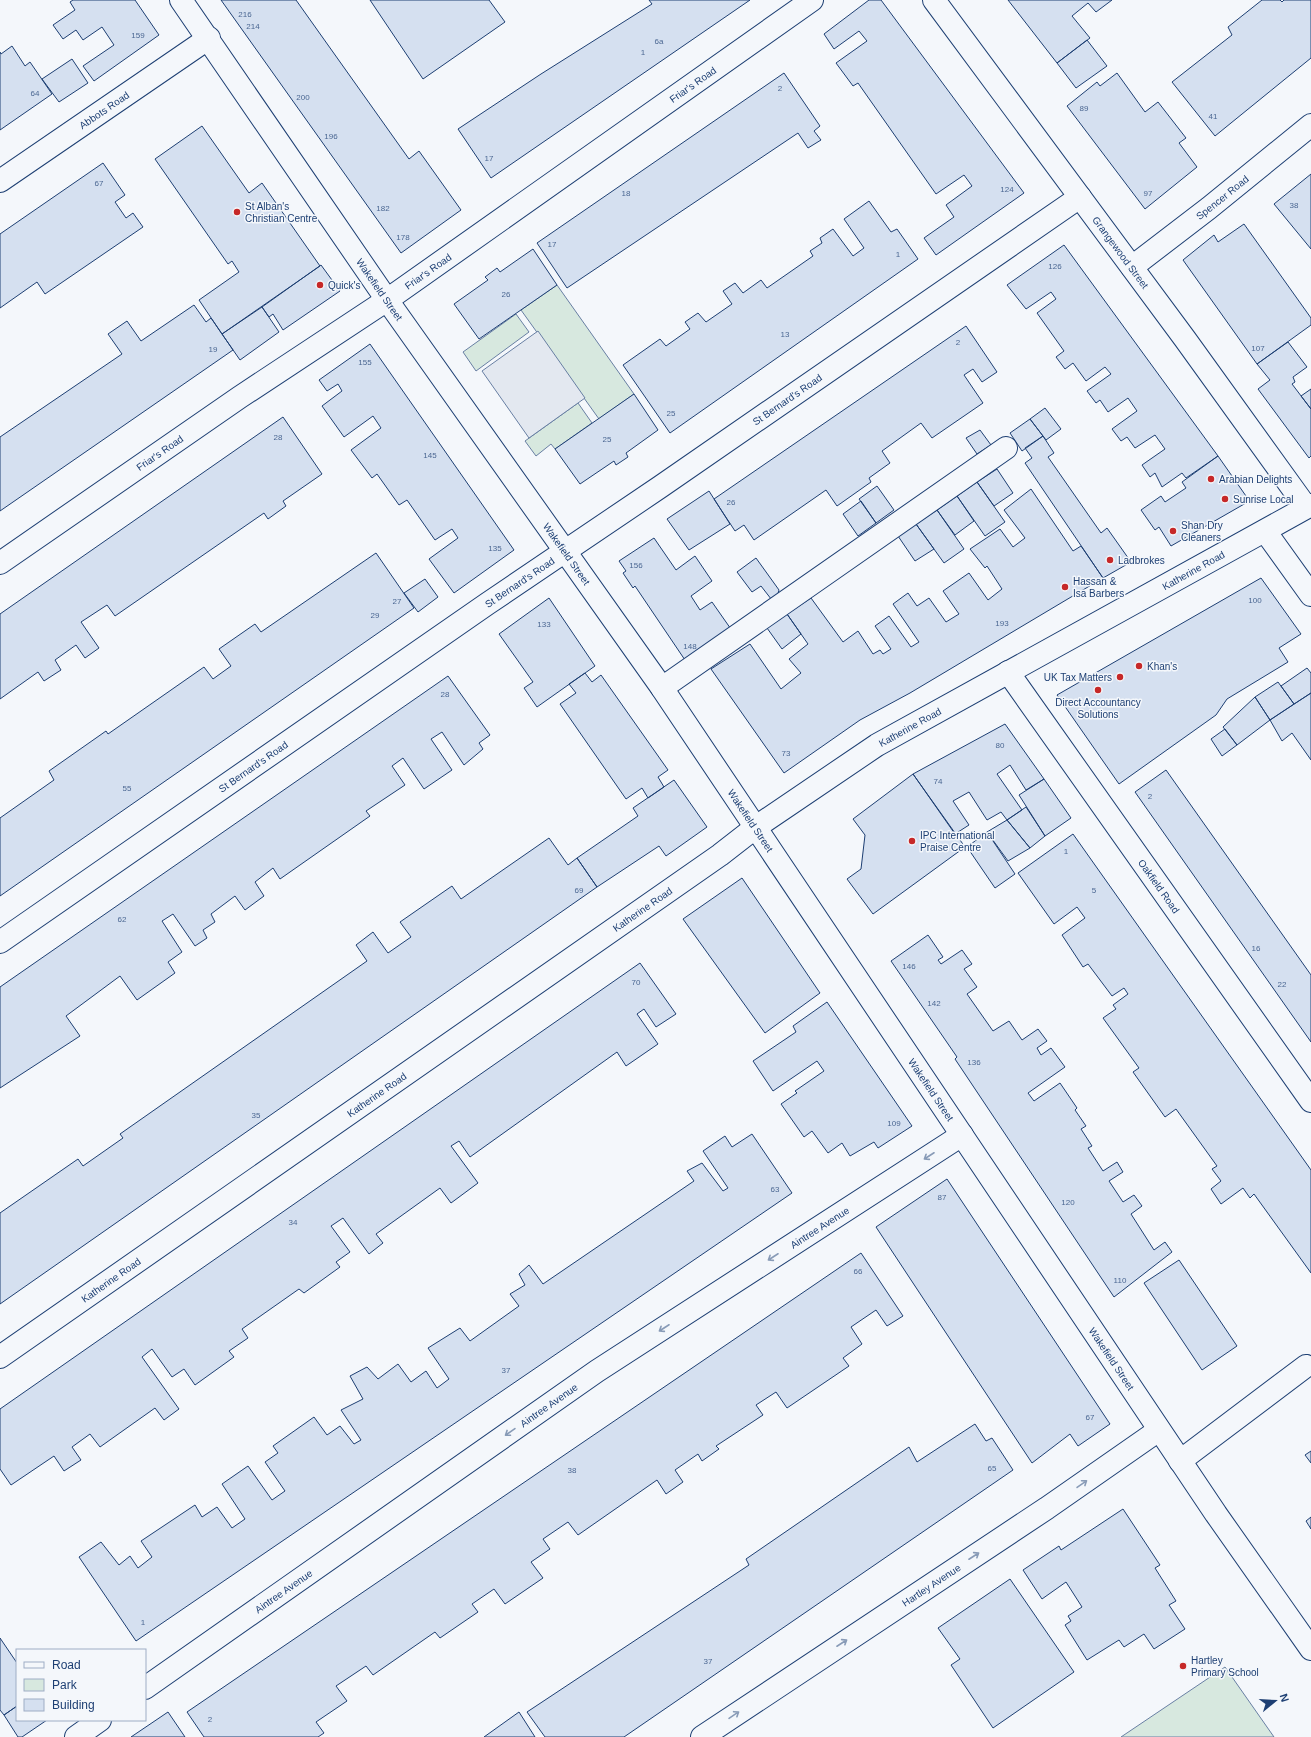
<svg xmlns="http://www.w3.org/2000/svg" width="1311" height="1737" viewBox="0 0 1311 1737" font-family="Arial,sans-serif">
<rect width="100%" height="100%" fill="#f4f7fb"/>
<path fill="#d7e8df" stroke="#687fa3" d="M557,285L634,394L599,419L521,310Z
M516,314L529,332L476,371L463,352Z
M578,403L592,423L555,449L551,444L536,456L525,441Z
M1225,1667L1274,1737H1121Z"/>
<path fill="#e3e8f0" stroke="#687fa3" d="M538,331L585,398L529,438L482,371Z"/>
<path fill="#d5e0f0" stroke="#1d3f73" d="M73,0H135L159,35L94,81L83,66L114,45L102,27L83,40L76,30L63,39L53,25L75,10L70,2Z
M221,0H296L409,159L419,151L461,210L401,253Z
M370,0H489L505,22L423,79Z
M649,0H750L491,178L458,129L541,74L652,4Z
M869,0H881L1024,193L936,255L924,238L954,217L946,205L972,186L964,175L936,194L858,83L853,86L836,63L867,41L859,31L834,49L824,34Z
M1008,0H1112L1096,12L1088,3L1072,16L1090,38L1057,63Z
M1262,0H1280L1282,2L1284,0H1311V58L1215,136L1172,82L1232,35L1228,27Z
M1087,40L1107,66L1076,88L1057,63Z
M12,46L25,66L30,62L52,94L0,130V52L1,54Z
M72,59L88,83L59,102L42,79Z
M784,73L820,126L814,131L821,140L808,148L798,133L567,288L537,243Z
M1117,73L1145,112L1158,102L1186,138L1179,143L1197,167L1145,209L1067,106L1097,82L1100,86Z
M202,126L249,193L262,183L320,266L222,334L199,300L239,272L232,261L228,264L155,159Z
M103,163L125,195L115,202L126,218L133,213L143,227L45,294L37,282L0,308V234Z
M1311,174V249L1274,204Z
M869,201L891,232L897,229L918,259L670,433L623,365L660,339L666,346L690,329L685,322L698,313L706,322L732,304L723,291L735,283L743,293L761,280L767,288L813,256L810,251L822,243L820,238L833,229L853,256L864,248L844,219Z
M1244,224L1311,318V325L1257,364L1183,260L1214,235L1218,242Z
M1064,245L1218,456L1186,478L1182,473L1162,487L1155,473L1150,477L1142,465L1165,449L1155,435L1135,448L1127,437L1121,441L1112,429L1137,411L1128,398L1108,412L1100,400L1096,403L1087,391L1111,374L1105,367L1086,381L1073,363L1065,369L1056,357L1064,351L1037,313L1056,299L1051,292L1026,309L1007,285Z
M533,249L557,285L479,339L454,304L488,280L485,277L497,268L500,272Z
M321,265L340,291L283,330L273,314L269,317L262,307Z
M194,305L206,322L211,318L233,350L0,511V437L122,354L108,334L127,321L141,341Z
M262,307L279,332L240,360L222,334Z
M966,326L997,372L982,382L973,369L964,375L983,403L932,438L921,423L882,451L890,463L869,478L871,482L837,506L826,490L754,540L744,525L735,531L714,499Z
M1288,342L1307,367L1293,377L1295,382L1292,384L1311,409V456L1309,458L1258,389L1270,380L1257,364Z
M370,344L514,550L454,593L429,559L458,538L452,529L435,540L407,500L399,505L377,474L372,478L351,450L381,428L373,416L344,437L322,406L342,391L338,384L327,391L319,380Z
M1311,389V409L1301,396Z
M634,394L658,430L626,453L628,457L616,465L614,461L580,484L555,449Z
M1045,408L1061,429L1046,440L1030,419Z
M283,417L322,474L283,501L286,506L268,519L264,513L115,616L107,605L81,622L99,648L85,658L76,645L55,660L61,670L44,681L38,672L0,699V614Z
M1030,419L1043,436L1022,451L1010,433Z
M980,430L991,445L977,454L966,438Z
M1043,436L1054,453L1048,457L1101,533L1107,528L1131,562L1103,578L1025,463L1032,458L1025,448Z
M1218,456L1246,496V503L1171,546L1159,527L1155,530L1141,510L1161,496L1165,502L1186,488L1182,482Z
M997,469L1013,493L994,506L977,482Z
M977,482L1005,522L985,536L957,496Z
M877,486L894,510L876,523L859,499Z
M1031,489L1073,551L1081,546L1103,578L910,693L860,720L784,773L711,669L750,644L781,689L801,673L789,659L808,644L787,614L811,598L843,642L858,631L873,654L880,650L883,654L891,649L875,626L889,616L911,647L919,642L893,604L908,593L917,606L929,598L946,622L959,614L943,591L969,573L988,600L1002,589L987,566L985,568L970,549L1000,529L1013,547L1025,538L1004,510Z
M709,491L730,524L689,550L667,519Z
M957,496L974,521L955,535L937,510Z
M861,501L876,523L858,536L843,514Z
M937,510L964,549L944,563L916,524Z
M916,524L934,549L915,561L898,536Z
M654,538L676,570L695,556L712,581L691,596L700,610L712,602L733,632L687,663L635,586L633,588L623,573L626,571L619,561Z
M376,553L414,608L0,896V818L54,780L49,771L106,731L108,734L204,667L213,679L231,666L219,649L255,624L261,632Z
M756,558L779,590L775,604L761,586L752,592L737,572Z
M1261,578L1301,634L1279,648L1288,662L1227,699L1216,715L1119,784L1057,695Z
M425,579L438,597L418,612L404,593Z
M549,598L595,666L537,707L524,688L533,682L499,634Z
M787,614L801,634L782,649L767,628Z
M1307,668L1311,673V693L1294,704L1281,686Z
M585,673L592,682L601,675L668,770L658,777L664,787L648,798L642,788L626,799L560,704L576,693L569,684Z
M448,676L490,735L479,743L483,749L464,765L442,732L431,739L452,770L424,789L403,758L392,766L405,785L366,811L370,816L280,879L273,868L255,882L264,896L245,910L235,896L211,914L215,922L203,930L207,938L195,946L173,914L162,921L182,952L168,962L175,973L137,1000L120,976L66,1016L80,1036L0,1088V987Z
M1278,682L1294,704L1270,720L1255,697Z
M1311,693V760L1292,733L1282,741L1270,720Z
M1255,697L1270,720L1237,745L1223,727Z
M1005,724L1044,779L1026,790L1010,765L997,774L1022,810L1007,820L1001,812L987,820L969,792L953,801L969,825L955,834L913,774Z
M1225,729L1237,745L1222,756L1211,739Z
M1166,770L1311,975V1042L1135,792Z
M913,774L965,847L873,914L847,879L861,869L865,835L853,819Z
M1044,779L1071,818L1045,836L1019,795Z
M674,780L707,827L666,856L659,846L597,887L577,858L638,816L633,808Z
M1026,807L1045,836L1030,848L1007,820Z
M1007,820L1030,848L1008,861L987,832Z
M987,832L1015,874L995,888L967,847Z
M1073,834L1311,1170V1273L1254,1194L1250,1198L1243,1188L1221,1204L1211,1189L1221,1181L1212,1169L1217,1166L1176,1109L1165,1117L1133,1072L1139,1068L1103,1018L1116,1009L1113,1005L1128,994L1124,988L1112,996L1088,964L1083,967L1062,935L1085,918L1077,907L1054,924L1018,873Z
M549,838L568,865L577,858L597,887L0,1304V1213L78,1159L83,1166L123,1138L120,1134L367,961L356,945L373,932L388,953L411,937L400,922L452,886L461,899Z
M742,878L820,993L765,1033L683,919Z
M928,935L943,957L938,960L941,964L962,950L972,964L964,969L977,987L967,994L993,1031L1009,1021L1022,1040L1038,1029L1047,1041L1037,1048L1041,1055L1051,1048L1065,1067L1028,1093L1034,1101L1060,1083L1077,1108L1075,1110L1086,1126L1081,1129L1092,1146L1088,1148L1103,1171L1117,1162L1123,1172L1109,1181L1123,1202L1134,1195L1142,1206L1131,1214L1154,1250L1165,1242L1172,1252L1114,1297L955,1059L957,1057L891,961Z
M640,963L676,1014L656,1027L644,1009L637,1014L658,1044L626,1066L617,1052L470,1157L459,1141L451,1146L478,1183L451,1203L440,1188L376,1234L383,1243L369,1254L343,1218L331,1226L350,1252L336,1262L340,1267L304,1293L299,1289L242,1329L248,1338L229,1351L234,1357L195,1385L184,1369L172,1377L152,1349L142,1357L179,1409L164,1420L155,1408L100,1447L90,1434L72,1447L81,1460L64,1471L54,1456L11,1485L0,1469V1409Z
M827,1002L912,1126L878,1148L874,1142L850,1156L842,1143L828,1153L812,1131L804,1137L781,1104L797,1093L795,1091L824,1071L817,1061L773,1091L753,1061L796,1032L793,1026Z
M752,1134L792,1193L136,1641L79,1557L101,1542L119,1565L130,1556L138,1568L152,1557L141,1541L195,1505L202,1517L217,1507L232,1528L245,1519L222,1484L248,1466L272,1500L285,1491L265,1462L278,1453L273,1446L314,1417L327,1435L340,1426L354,1444L361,1440L341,1410L363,1399L350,1376L367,1367L378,1379L398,1364L411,1382L426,1371L437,1388L449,1379L428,1348L460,1328L470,1341L519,1306L510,1294L525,1285L519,1274L529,1265L543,1284L694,1181L687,1171L702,1163L723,1191L728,1188L703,1151L725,1136L732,1147Z
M947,1179L1110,1424L1078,1446L1070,1434L1032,1463L876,1227Z
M861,1253L903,1316L887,1326L876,1310L851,1327L862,1344L843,1358L849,1366L787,1408L776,1392L756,1405L763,1415L716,1446L719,1449L702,1461L698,1454L675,1470L683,1482L666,1494L657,1480L578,1535L568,1522L543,1539L550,1549L531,1562L543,1578L505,1604L494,1589L472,1604L478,1612L440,1638L435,1632L373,1675L366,1666L336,1686L347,1701L316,1722L324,1733L318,1737H204L187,1712Z
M1179,1260L1237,1346L1202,1370L1144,1283Z
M975,1424L986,1441L992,1438L1013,1470L624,1737H545L527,1712L749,1565L746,1559L909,1447L917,1462Z
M1311,1451V1463L1305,1455Z
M1123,1509L1160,1565L1155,1568L1176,1601L1169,1605L1185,1629L1154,1649L1144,1634L1124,1647L1119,1640L1087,1660L1065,1625L1071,1621L1068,1616L1082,1607L1066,1582L1042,1599L1023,1570L1059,1546L1061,1550Z
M1311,1517V1529L1306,1521Z
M1010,1579L1074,1672L993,1728L951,1665L960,1659L938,1628Z
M0,1638L17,1663V1706L4,1715L0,1710Z
M17,1706V1720H47L22,1737H18L4,1715Z
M168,1712L185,1737H131Z
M519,1712L535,1737H484Z"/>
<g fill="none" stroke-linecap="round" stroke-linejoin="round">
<defs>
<g id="minor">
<path id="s1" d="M181,0L387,300L662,688L1216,1514L1311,1649"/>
<path id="s2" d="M934,0L1185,339L1306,507"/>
<path id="s3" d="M0,181L209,38"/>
<path id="s4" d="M1132,267L1209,208L1311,125"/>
<path d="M1265,531L1311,595"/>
<path id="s5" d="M0,563L240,397L387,300L812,0"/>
<path id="s6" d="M1008,672L1311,1101"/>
<path d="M662,688L1006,448"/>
<path id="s7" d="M0,942L487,604L660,487L1080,197"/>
<path d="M1180,1461L1306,1366"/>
<path id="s8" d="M145,1688L597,1371L962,1135"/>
<path d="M76,1737L100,1720"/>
<path id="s9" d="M702,1737L1047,1508L1159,1430"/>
</g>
<g id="major">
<path id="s10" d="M0,1357L720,855L756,827L877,745L1311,505"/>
</g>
</defs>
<use href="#minor" stroke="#1d3f73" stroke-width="24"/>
<use href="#major" stroke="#1d3f73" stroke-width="24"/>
<use href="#minor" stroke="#f4f7fb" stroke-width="22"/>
<use href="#major" stroke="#f4f7fb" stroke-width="22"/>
</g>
<defs><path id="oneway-shaft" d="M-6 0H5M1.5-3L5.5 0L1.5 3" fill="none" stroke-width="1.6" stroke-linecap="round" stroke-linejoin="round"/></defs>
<g stroke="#889bb7">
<use href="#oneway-shaft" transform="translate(929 1156) rotate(147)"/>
<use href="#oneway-shaft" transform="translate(773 1257) rotate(147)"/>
<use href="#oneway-shaft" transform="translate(664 1328) rotate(147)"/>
<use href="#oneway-shaft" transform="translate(510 1432) rotate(145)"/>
<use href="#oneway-shaft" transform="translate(1082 1484) rotate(-35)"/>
<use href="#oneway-shaft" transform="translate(974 1556) rotate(-33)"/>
<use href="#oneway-shaft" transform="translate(842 1643) rotate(-33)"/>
<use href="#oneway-shaft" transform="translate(734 1715) rotate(-34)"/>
</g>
<g fill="#c62828" stroke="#f4f7fb" stroke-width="1.5">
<circle cx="237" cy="212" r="4"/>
<circle cx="320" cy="285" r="4"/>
<circle cx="1211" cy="479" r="4"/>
<circle cx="1225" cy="499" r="4"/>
<circle cx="1173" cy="531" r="4"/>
<circle cx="1110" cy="560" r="4"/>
<circle cx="1065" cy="587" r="4"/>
<circle cx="1139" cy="666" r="4"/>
<circle cx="1120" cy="677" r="4"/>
<circle cx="1098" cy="690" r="4"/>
<circle cx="912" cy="841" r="4"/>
<circle cx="1183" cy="1666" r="4"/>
</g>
<g text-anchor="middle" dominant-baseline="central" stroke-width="3" stroke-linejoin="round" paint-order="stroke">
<g font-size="8" fill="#4b6792">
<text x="245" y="14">216</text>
<text x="253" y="26">214</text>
<text x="138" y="35">159</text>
<text x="659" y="41">6a</text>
<text x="643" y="52">1</text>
<text x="780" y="88">2</text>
<text x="35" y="93">64</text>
<text x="303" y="97">200</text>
<text x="1084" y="108">89</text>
<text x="1213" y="116">41</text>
<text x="331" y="136">196</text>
<text x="489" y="158">17</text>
<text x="99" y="183">67</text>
<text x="1007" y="189">124</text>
<text x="626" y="193">18</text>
<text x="1148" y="193">97</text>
<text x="1294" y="205">38</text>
<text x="383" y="208">182</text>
<text x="403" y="237">178</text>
<text x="552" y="244">17</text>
<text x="898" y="254">1</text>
<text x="1055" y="266">126</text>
<text x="506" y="294">26</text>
<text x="785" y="334">13</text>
<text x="958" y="342">2</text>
<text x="1258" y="348">107</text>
<text x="213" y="349">19</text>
<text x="365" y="362">155</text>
<text x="671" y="413">25</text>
<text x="278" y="437">28</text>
<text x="607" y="439">25</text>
<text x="430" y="455">145</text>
<text x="731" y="502">26</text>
<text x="495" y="548">135</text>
<text x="636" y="565">156</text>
<text x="1255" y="600">100</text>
<text x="397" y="601">27</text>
<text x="375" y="615">29</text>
<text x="1002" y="623">193</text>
<text x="544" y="624">133</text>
<text x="690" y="646">148</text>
<text x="445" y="694">28</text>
<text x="1000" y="745">80</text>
<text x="786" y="753">73</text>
<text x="938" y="781">74</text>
<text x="127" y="788">55</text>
<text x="1150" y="796">2</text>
<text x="1066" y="851">1</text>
<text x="579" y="890">69</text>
<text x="1094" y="890">5</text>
<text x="122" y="919">62</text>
<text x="1256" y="948">16</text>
<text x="909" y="966">146</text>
<text x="636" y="982">70</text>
<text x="1282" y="984">22</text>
<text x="934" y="1003">142</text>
<text x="974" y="1062">136</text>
<text x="256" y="1115">35</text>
<text x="894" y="1123">109</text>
<text x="775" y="1189">63</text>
<text x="942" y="1197">87</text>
<text x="1068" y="1202">120</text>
<text x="293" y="1222">34</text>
<text x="858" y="1271">66</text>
<text x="1120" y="1280">110</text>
<text x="506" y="1370">37</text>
<text x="1090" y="1417">67</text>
<text x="992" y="1468">65</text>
<text x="572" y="1470">38</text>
<text x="143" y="1622">1</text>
<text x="708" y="1661">37</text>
<text x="210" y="1719">2</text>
</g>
<g font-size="10" fill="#1d3f73" stroke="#f4f7fb">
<text stroke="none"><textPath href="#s5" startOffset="842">Friar's Road</textPath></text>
<text stroke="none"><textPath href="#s3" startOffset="126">Abbots Road</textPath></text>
<text stroke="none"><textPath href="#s4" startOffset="114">Spencer Road</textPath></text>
<text stroke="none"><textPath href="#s2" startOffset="314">Grangewood Street</textPath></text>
<text stroke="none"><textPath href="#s5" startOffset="518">Friar's Road</textPath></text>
<text stroke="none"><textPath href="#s1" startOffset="351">Wakefield Street</textPath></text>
<text stroke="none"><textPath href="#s7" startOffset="956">St Bernard's Road</textPath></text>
<text stroke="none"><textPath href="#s5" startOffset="194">Friar's Road</textPath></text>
<text stroke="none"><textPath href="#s1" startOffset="675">Wakefield Street</textPath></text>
<text stroke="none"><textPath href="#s10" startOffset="1431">Katherine Road</textPath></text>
<text stroke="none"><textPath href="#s7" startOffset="632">St Bernard's Road</textPath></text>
<text stroke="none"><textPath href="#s10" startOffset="1107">Katherine Road</textPath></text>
<text stroke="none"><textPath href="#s7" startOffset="308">St Bernard's Road</textPath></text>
<text stroke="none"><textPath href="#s1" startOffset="999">Wakefield Street</textPath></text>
<text stroke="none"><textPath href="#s6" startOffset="262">Oakfield Road</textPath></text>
<text stroke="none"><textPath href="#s10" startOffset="783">Katherine Road</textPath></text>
<text stroke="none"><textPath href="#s1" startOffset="1323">Wakefield Street</textPath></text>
<text stroke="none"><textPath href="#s10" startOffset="459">Katherine Road</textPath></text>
<text stroke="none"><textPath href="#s8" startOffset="817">Aintree Avenue</textPath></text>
<text stroke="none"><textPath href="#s10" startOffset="135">Katherine Road</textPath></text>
<text stroke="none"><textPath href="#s1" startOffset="1647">Wakefield Street</textPath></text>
<text stroke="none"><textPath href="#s8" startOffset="493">Aintree Avenue</textPath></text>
<text stroke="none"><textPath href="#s9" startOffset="275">Hartley Avenue</textPath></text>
<text stroke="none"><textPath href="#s8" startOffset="169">Aintree Avenue</textPath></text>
</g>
<g font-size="10" fill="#1d3f73" stroke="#f4f7fb" text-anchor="start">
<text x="245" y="206">St Alban's<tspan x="245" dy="12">Christian Centre</tspan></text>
<text x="328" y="285">Quick's</text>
<text x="1219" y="479">Arabian Delights</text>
<text x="1233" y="499">Sunrise Local</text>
<text x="1181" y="525">Shan Dry<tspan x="1181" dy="12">Cleaners</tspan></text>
<text x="1118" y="560">Ladbrokes</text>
<text x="1073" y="581">Hassan &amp;<tspan x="1073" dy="12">Isa Barbers</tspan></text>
<text x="1147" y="666">Khan's</text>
<text x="1112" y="677" text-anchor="end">UK Tax Matters</text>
<text x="1098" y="702" text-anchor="middle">Direct Accountancy<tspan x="1098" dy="12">Solutions</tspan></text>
<text x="920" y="835">IPC International<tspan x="920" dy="12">Praise Centre</tspan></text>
<text x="1191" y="1660">Hartley<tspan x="1191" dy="12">Primary School</tspan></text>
</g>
</g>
<rect x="16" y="1649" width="130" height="72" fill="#f4f7fb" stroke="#9eadc5"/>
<rect x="24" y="1662" width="20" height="6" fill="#f4f7fb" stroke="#9eadc5"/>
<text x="52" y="1669" font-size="12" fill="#1d3f73">Road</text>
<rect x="24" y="1679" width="20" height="12" fill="#d7e8df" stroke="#9eadc5"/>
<text x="52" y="1689" font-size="12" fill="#1d3f73">Park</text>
<rect x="24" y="1699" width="20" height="12" fill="#d5e0f0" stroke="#9eadc5"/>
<text x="52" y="1709" font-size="12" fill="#1d3f73">Building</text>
<g transform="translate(1275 1701) rotate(72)" stroke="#f4f7fb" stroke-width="3" paint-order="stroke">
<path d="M0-3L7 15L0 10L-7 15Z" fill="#1d3f73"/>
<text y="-6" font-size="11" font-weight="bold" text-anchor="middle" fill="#1d3f73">N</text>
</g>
</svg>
